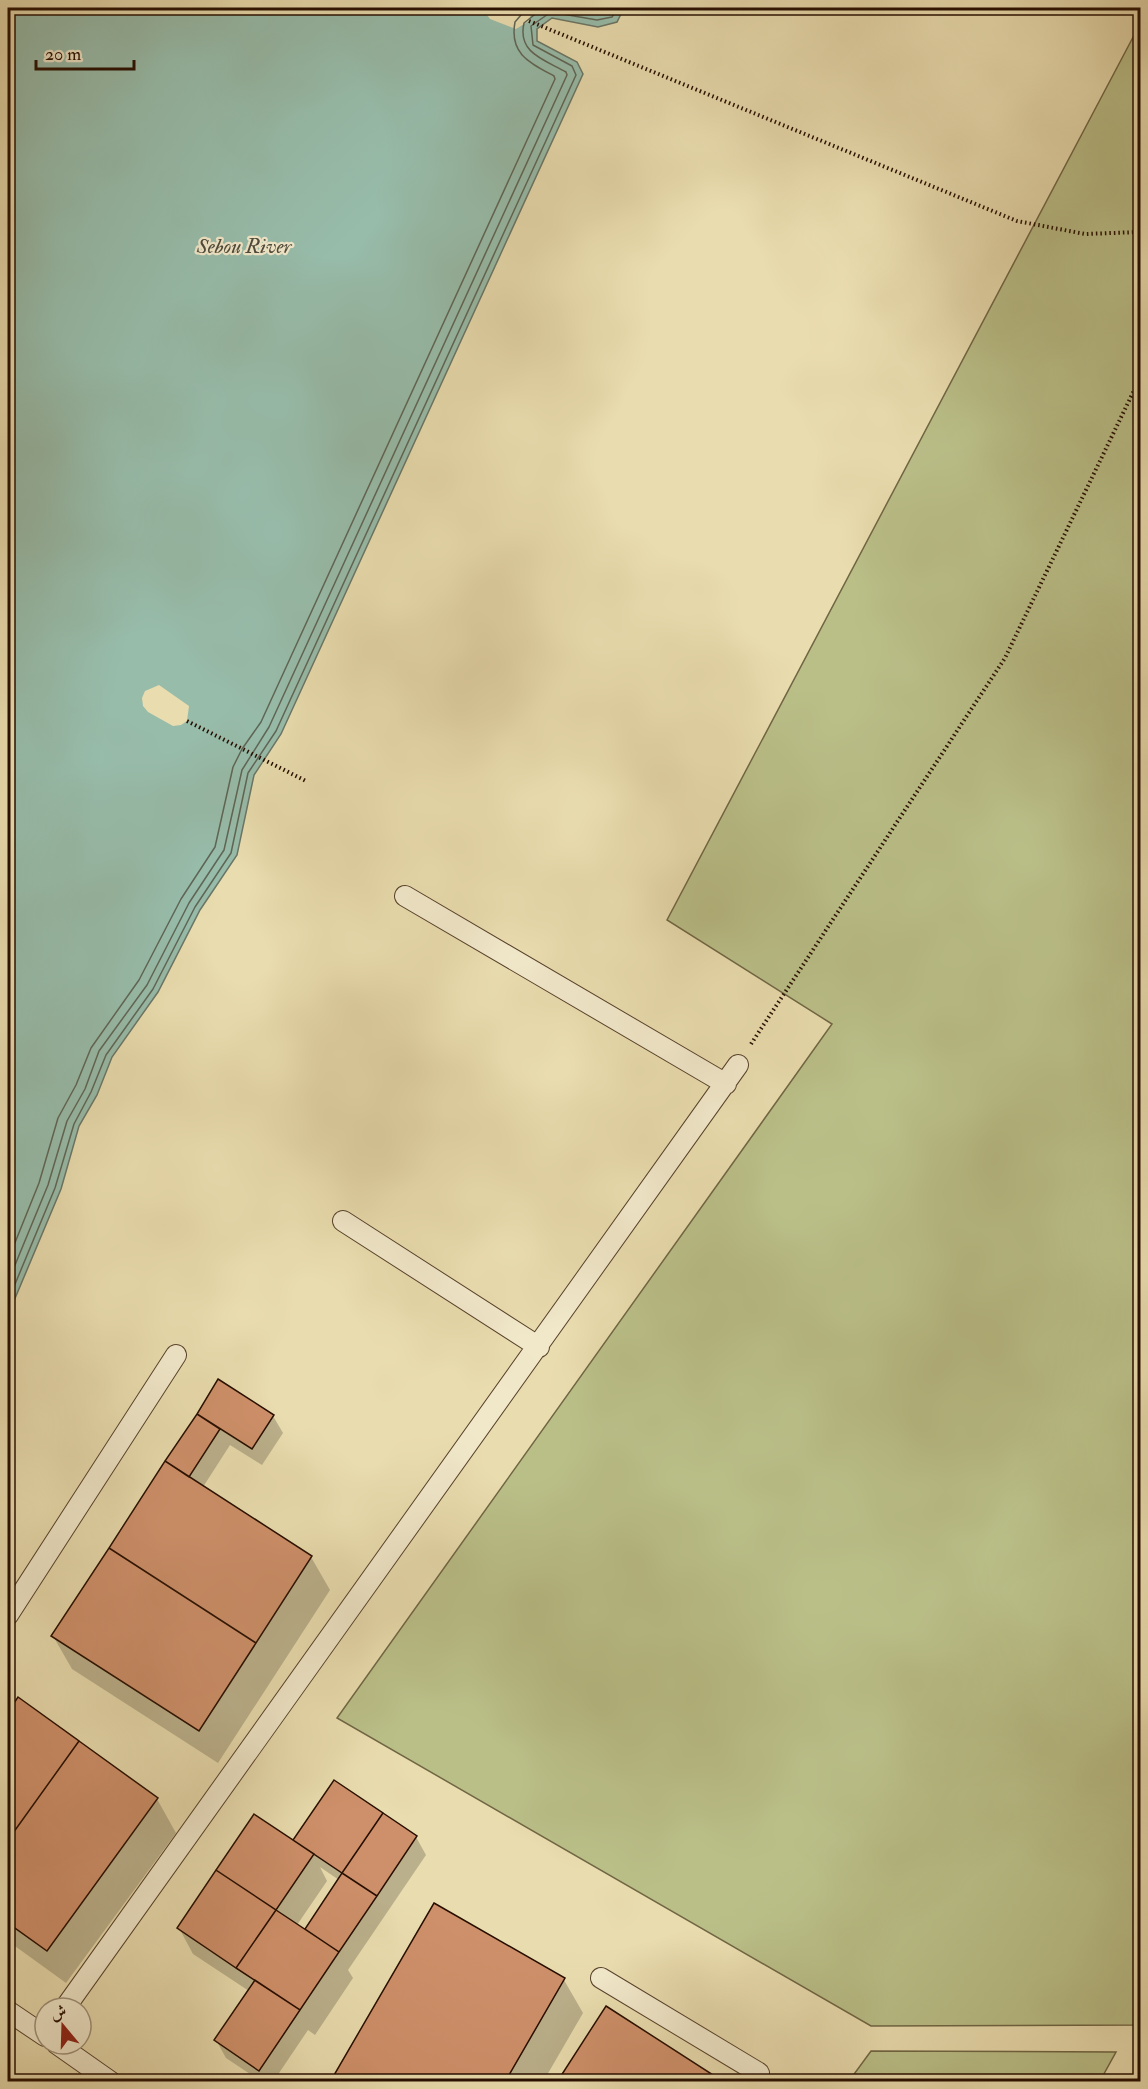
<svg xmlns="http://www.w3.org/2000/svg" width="1148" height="2089" viewBox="0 0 1148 2089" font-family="'IM FELL Double Pica',Amiri,serif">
<rect width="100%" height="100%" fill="#e9dcae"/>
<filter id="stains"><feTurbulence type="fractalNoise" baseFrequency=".00333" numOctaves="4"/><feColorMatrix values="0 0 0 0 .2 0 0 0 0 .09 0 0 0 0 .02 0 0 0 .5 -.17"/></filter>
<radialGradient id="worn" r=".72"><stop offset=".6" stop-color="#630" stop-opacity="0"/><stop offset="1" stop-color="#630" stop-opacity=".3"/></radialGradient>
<path fill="#babf88" stroke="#706644" stroke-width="1.5" d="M1140,24V2025L871,2026L337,1718L832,1024L667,920Z
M871,2051L1116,2052L1100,2081H849Z"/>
<path fill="#97bcaa" stroke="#6a7666" stroke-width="1.5" d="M8,8H624L617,22L598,27L552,18L537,29V41L577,62L583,74L281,734L254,775L237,855L200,910L158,992L112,1057L97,1095L79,1126L61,1189L8,1315Z"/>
<path fill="#e9dcae" d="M482,8H530L531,14L529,21L516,29L490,19Z
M159,685L189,706L187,721L181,725L173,726L148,712L143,706L142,698L145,691Z"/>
<path fill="#0003" fill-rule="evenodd" d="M219,1381L273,1416L283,1433L262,1465L230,1445L203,1487L311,1557L330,1590L218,1763L72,1669L53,1636Z
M18,1699L157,1799L176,1833L66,1983L8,1941V1714Z
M334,1782L416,1837L426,1855L348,1970L353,1978L315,2035L308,2030L273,2082H262L226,2058L216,2040L249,1991L193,1954L179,1928L294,1842ZM320,1867L339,1880L307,1929L310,1934L297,1925L327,1881Z
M564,1980L583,2013L543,2082H331Z"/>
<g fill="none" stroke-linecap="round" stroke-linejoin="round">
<path stroke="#5f6555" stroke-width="1.5" d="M8,1260L39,1183L58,1118L76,1085L91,1048L139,980L181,899L215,847L233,767L242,749L261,722L555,79L554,76C530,63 509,54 515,22L527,8
M8,1282L48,1185L67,1121L85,1089L99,1051L147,985L189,903L224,850L242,770L269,727L567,75L566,72C545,60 517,53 524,23L543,8
M8,1301L55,1188L74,1124L91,1092L106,1055L153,989L195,907L231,853L248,773L276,731L576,75L572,66L533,45L531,26L551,12L597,20L612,17L618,8"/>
</g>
<path fill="#ce906a" stroke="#270e00" stroke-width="1.5" d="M218,1379L274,1415L252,1449L197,1414Z
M197,1414L220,1429L189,1477L165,1461Z
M165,1461L312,1556L256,1643L109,1548Z
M109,1548L256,1643L199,1731L51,1636Z
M18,1697L79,1741L8,1840V1712Z
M79,1741L158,1798L47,1951L8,1923V1840Z
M334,1780L383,1813L342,1873L293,1840Z
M383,1813L417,1836L377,1896L342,1873Z
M254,1814L314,1854L276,1910L216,1870Z
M216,1870L276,1910L236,1968L177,1928Z
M342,1873L377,1896L339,1952L305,1929Z
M434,1903L565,1978L505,2082H330Z
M276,1910L339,1952L300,2010L236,1968Z
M255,1980L300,2010L259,2071L214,2040Z
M606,2006L724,2082H557Z"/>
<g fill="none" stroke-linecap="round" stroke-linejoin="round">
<defs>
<path id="service" d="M405,896L726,1084
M343,1221L539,1347
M8,1615L176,1355
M601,1978L759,2073L754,2082
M65,2008L738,1065
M8,2011L45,2036
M57,2044L111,2082"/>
</defs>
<use href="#service" stroke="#58422c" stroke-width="22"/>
<path stroke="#270e00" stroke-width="4" stroke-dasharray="1.5 3" stroke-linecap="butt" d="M529,21L1017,221L1085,234L1140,232
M187,721L306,781
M751,1044L1005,658L1140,378"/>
<use href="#service" stroke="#f1e8ca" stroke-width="20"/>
</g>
<g text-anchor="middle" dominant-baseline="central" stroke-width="4.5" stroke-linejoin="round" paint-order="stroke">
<g font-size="21" font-style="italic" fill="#4e4b3c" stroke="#f1e8ca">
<text x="244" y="246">Sebou River</text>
</g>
</g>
<rect width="1148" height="2089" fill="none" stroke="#e9dcae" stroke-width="30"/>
<rect x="9" y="9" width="1130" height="2071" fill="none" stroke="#270e00" stroke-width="3"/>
<rect x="15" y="15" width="1118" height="2059" fill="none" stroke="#270e00" stroke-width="1.5"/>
<g transform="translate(63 2026) rotate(341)"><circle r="28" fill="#f1e8ca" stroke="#a09179" stroke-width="1.5"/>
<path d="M0-4.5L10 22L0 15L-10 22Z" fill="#8f2418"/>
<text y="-9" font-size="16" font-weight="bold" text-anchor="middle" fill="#270e00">ش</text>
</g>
<path d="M36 60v9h98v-9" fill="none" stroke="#270e00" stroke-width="3"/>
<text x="45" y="60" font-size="18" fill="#270e00" stroke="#f1e8ca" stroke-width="4.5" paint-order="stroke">20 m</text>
<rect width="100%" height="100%" filter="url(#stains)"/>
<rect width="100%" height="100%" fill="url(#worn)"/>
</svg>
